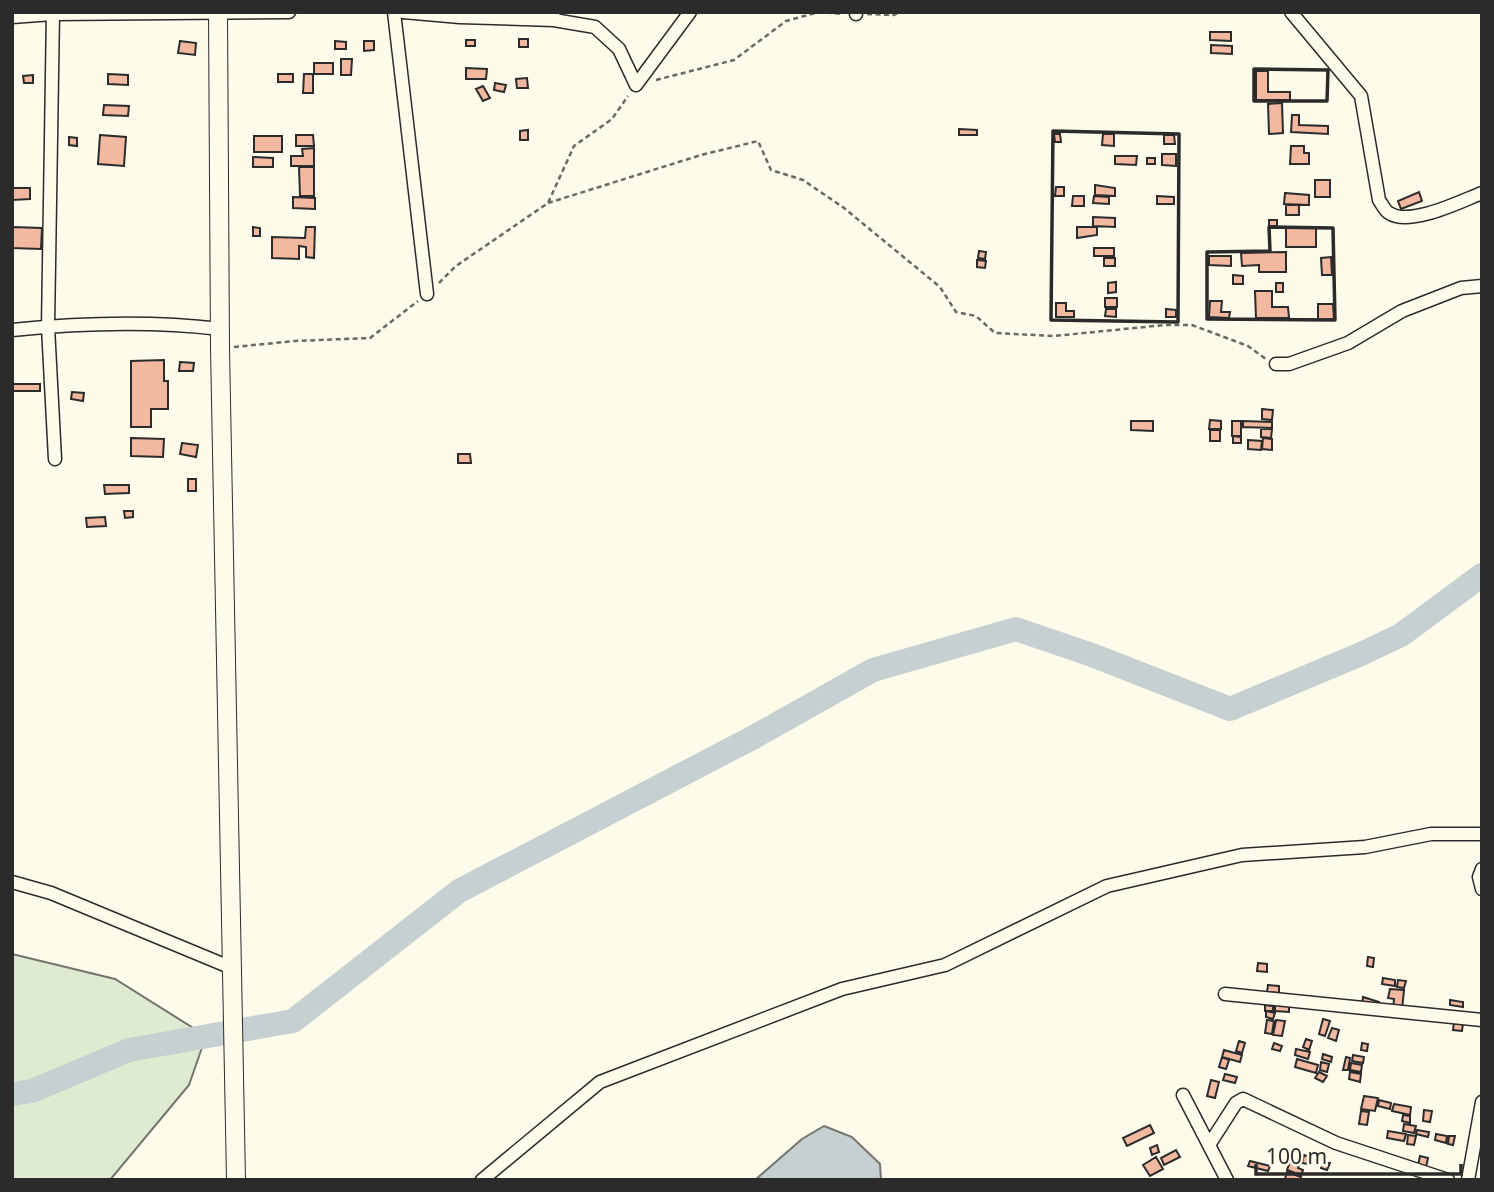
<svg xmlns="http://www.w3.org/2000/svg" width="1494" height="1192" viewBox="0 0 1494 1192" font-family="'Noto Sans',sans-serif">
<rect width="100%" height="100%" fill="#fdfbea"/>
<path fill="#deebd1" stroke="#74746e" stroke-width="2" d="M12,954L115,979L206,1036L189,1085L110,1180H12Z"/>
<path fill="#c7d0d0" stroke="#74746e" stroke-width="2" d="M824,1126L852,1137L880,1164L881,1180H755L802,1139Z"/>
<g fill="none" stroke-linecap="round" stroke-linejoin="round">
<path stroke="#c7d0d0" stroke-width="24" d="M12,1094L32,1091L129,1050L293,1021L459,891L754,737L873,670L1016,629L1092,655L1230,709L1361,654L1401,635L1482,575"/>
</g>
<path fill="#f2b8a0" stroke="#2b2b2b" stroke-width="2" d="M1210,32H1231V41L1210,40Z
M519,39H528V47H519Z
M466,40H475V46H466Z
M180,41L196,43L195,55L178,53Z
M335,41L346,42V49H335Z
M364,41H374V50L364,51Z
M1211,45L1232,46V54L1211,53Z
M341,59H352L351,75H341Z
M314,63H333V74H314Z
M466,68L487,69L486,79H466Z
M1256,71H1268V92H1290V100H1256Z
M108,74L128,75V85L108,84Z
M278,74H293V82H278Z
M304,74H313V93H303Z
M33,75V83H24L23,76Z
M527,78L528,88H517L516,79Z
M495,83L506,85L504,92L494,90Z
M483,86L490,98L483,101L476,89Z
M1282,103L1283,133L1269,134L1268,104Z
M104,105L129,106L128,116L103,115Z
M1292,115H1299V125L1328,126V134L1291,132Z
M959,129L977,130V135H959Z
M528,130V140H520V131Z
M1054,134H1060L1061,142H1055Z
M1103,134H1114V146L1102,145Z
M100,135L126,137L124,166L98,164Z
M296,135H313L314,146H296Z
M1164,135H1174L1175,144H1164Z
M254,136H282V152H254Z
M69,137L77,138V146L69,145Z
M1291,146H1304V153H1309V164H1290Z
M314,148V166H291V156H303L302,149Z
M1162,154H1176V166L1162,165Z
M1115,156H1137L1136,165L1115,164Z
M253,157L273,158V167H253Z
M1147,158H1155V164H1147Z
M299,167H314V196H300Z
M1315,180H1330V197H1315Z
M1095,185L1115,188V196L1095,195Z
M1056,187H1064V196H1055Z
M12,188H30V199L12,200Z
M1419,192L1422,201L1401,209L1398,201Z
M1285,193L1309,195V205L1284,204Z
M1073,196H1084V206H1072Z
M1094,196L1109,197V204L1093,203Z
M1157,196L1174,197V204H1157Z
M293,197L315,198V209L293,208Z
M1286,205H1299V215H1286Z
M1093,217L1115,218V227L1093,226Z
M1269,220H1277V226H1269Z
M12,227L42,228L41,249L12,248Z
M253,227L260,228V236H253Z
M306,227H315L314,258L306,257V247L299,246V259L272,258V237L305,238Z
M1077,227H1097V235L1077,238Z
M1286,228H1316V247H1286Z
M1094,248H1114V256H1094Z
M979,251L986,252L985,259L978,258Z
M1286,252V272H1259V265L1242,266L1241,253Z
M1209,256H1231V266L1209,265Z
M1331,257L1332,275H1322L1321,258Z
M1104,258H1115V266H1104Z
M977,260L986,261L985,268L977,267Z
M1233,275L1243,276V284H1233Z
M1116,282V292L1108,293V283Z
M1276,283H1283V292H1276Z
M1255,291H1272V307H1288L1289,318H1256Z
M1105,298H1117V307H1105Z
M1210,301H1222L1221,312H1230L1229,318L1209,317Z
M1056,303H1066V311H1074V317H1056Z
M1318,304H1333L1334,319L1318,320Z
M1106,309H1116V317L1105,316Z
M1166,309L1176,310V317H1166Z
M164,360V381H168V409H151V427H131V361Z
M180,362L194,363L193,371H179Z
M12,384H40V391H12Z
M72,392L84,393L83,401L71,399Z
M1262,409L1273,410L1272,420L1262,419Z
M1210,420L1221,421V429H1209Z
M1131,421H1153V431L1131,430Z
M1232,421H1241V436H1232Z
M1243,421L1272,422V428L1243,427Z
M1261,429H1272L1271,438L1261,437Z
M1210,430H1220V441H1210Z
M1233,436L1241,437V443H1233Z
M131,438L164,439L163,457L131,456Z
M1263,438L1272,439V450L1262,449Z
M1248,440L1262,441L1261,450L1248,449Z
M182,443L198,445L196,457L180,454Z
M458,454H470L471,463H458Z
M188,479H196V491H188Z
M104,485H129V493L105,494Z
M124,511H133V517L125,518Z
M105,517L106,526L87,527L86,518Z
M1368,957L1374,958L1373,967L1367,966Z
M1258,963L1267,964V972L1257,971Z
M1383,978L1395,980V986L1382,984Z
M1398,980L1406,981L1404,988L1397,987Z
M1268,985L1279,986V993L1267,992Z
M1390,989L1404,990L1402,1010L1393,1009L1394,999L1388,998Z
M1363,997L1379,1002L1378,1007L1362,1004Z
M1450,1000L1463,1002V1007L1450,1005Z
M1265,1005L1273,1006V1011H1265Z
M1275,1005L1289,1006V1012L1275,1011Z
M1266,1011L1275,1013L1273,1019L1266,1017Z
M1323,1019L1330,1021L1325,1036L1319,1034Z
M1267,1020L1274,1021L1272,1034L1265,1033Z
M1276,1020L1285,1021L1282,1036L1273,1035Z
M1454,1022L1463,1023L1462,1031L1453,1030Z
M1332,1028L1339,1030L1336,1041L1328,1038Z
M1306,1039L1312,1041L1309,1050L1303,1047Z
M1239,1041L1245,1043L1242,1053L1236,1051Z
M1274,1043L1282,1046L1280,1051L1272,1049Z
M1362,1043L1368,1044L1367,1051L1361,1050Z
M1296,1049L1310,1052L1308,1059L1295,1055Z
M1224,1050L1242,1055L1240,1062L1222,1057Z
M1323,1054L1332,1057L1331,1062L1322,1059Z
M1353,1055L1364,1057L1363,1063L1352,1061Z
M1222,1057L1229,1060L1226,1069L1219,1067Z
M1346,1057L1350,1058L1348,1070H1343Z
M1297,1059L1318,1065L1316,1073L1295,1067Z
M1321,1062L1329,1064L1327,1072L1320,1070Z
M1351,1063L1362,1065L1361,1072L1350,1070Z
M1319,1072L1327,1076L1323,1082L1315,1078Z
M1350,1072L1361,1074L1360,1082L1349,1079Z
M1225,1074L1237,1077L1235,1083L1223,1080Z
M1211,1080L1219,1082L1215,1098L1207,1096Z
M1364,1096L1378,1098L1375,1111L1361,1109Z
M1379,1100L1391,1103L1390,1109L1378,1106Z
M1394,1104L1411,1107L1410,1115L1392,1111Z
M1424,1110L1432,1111L1430,1122L1423,1121Z
M1361,1111L1369,1112L1367,1125L1359,1124Z
M1403,1115L1410,1116V1123L1402,1121Z
M1404,1124L1416,1126L1414,1133L1403,1131Z
M1150,1125L1154,1133L1127,1146L1123,1138Z
M1417,1130L1429,1132L1428,1137L1416,1134Z
M1388,1131L1406,1134L1404,1141L1387,1138Z
M1436,1134L1447,1136L1446,1143L1435,1140Z
M1408,1135L1416,1136L1414,1145L1407,1144Z
M1449,1136H1455L1453,1145L1448,1144Z
M1157,1145L1159,1152L1152,1155L1150,1148Z
M1176,1150L1180,1157L1164,1165L1161,1158Z
M1304,1155L1310,1157L1308,1164L1302,1163Z
M1420,1156L1428,1158L1426,1167L1418,1165Z
M1156,1157L1163,1169L1150,1176L1143,1165Z
M1250,1161L1270,1166L1268,1171L1248,1166Z
M1290,1162L1299,1164L1298,1168L1303,1170L1301,1175L1287,1170Z
M1323,1162L1330,1163L1327,1170L1321,1168Z
M1287,1172L1301,1177L1299,1180L1285,1179Z"/>
<g fill="none" stroke-linecap="round" stroke-linejoin="round">
<defs>
<path id="street" d="M53,12L48,327L55,459
M394,12L427,294
M403,12L460,17L554,20
M553,12L554,20L595,27L619,49L636,85L690,12
M856,12V14
M1291,12L1361,96L1379,200C1382,204 1385,211 1389,213C1410,227 1461,201 1482,193
M12,17L53,14L289,12
M12,330C81,323 152,321 220,329
M1276,364H1289L1348,343L1402,311L1461,288L1482,286
M1482,869L1479,877L1482,889
M12,882L51,893L232,968
M1225,994L1482,1020
M1183,1095L1227,1180
M1209,1145L1236,1103L1243,1099L1336,1143L1448,1180
M482,1180L600,1082L842,989L945,965L1107,886L1242,855L1365,847L1431,834H1482
M1468,1180L1482,1102"/>
<path id="secondary" d="M218,12L220,348L236,1180"/>
</defs>
<use href="#street" stroke="#2b2b2b" stroke-width="15"/>
<use href="#secondary" stroke="#2b2b2b" stroke-width="20"/>
<path stroke="#6a6964" stroke-width="2.5" stroke-dasharray="5 3.5" stroke-linecap="butt" d="M867,14L894,15L900,12
M656,80L734,60L786,21L819,12L843,14
M548,203L701,155L758,141L771,170L803,180L844,208L940,287L956,312L976,316L995,333L1054,336L1165,325H1192L1248,346L1266,359
M439,283L456,266L548,203L574,146L612,119L628,96
M234,347L295,341L370,338L418,301"/>
<use href="#street" stroke="#fdfbea" stroke-width="12"/>
<use href="#secondary" stroke="#fdfbea" stroke-width="18"/>
<path stroke="#2b2b2b" stroke-width="3.5" d="M1254,69L1328,70L1327,101H1254Z
M1053,131L1179,134L1178,322L1051,320Z
M1269,227L1333,228L1335,320L1207,319V252L1270,251Z"/>
</g>
<rect width="1494" height="1192" fill="none" stroke="#2b2b2b" stroke-width="28"/>
<path d="M1256 1164v10h205v-10" fill="none" stroke="#2b2b2b" stroke-width="3.5"/>
<text x="1266" y="1164" font-size="21" fill="#2b2b2b" stroke="#fdfbea" stroke-width="5" paint-order="stroke">100 m</text>
</svg>
